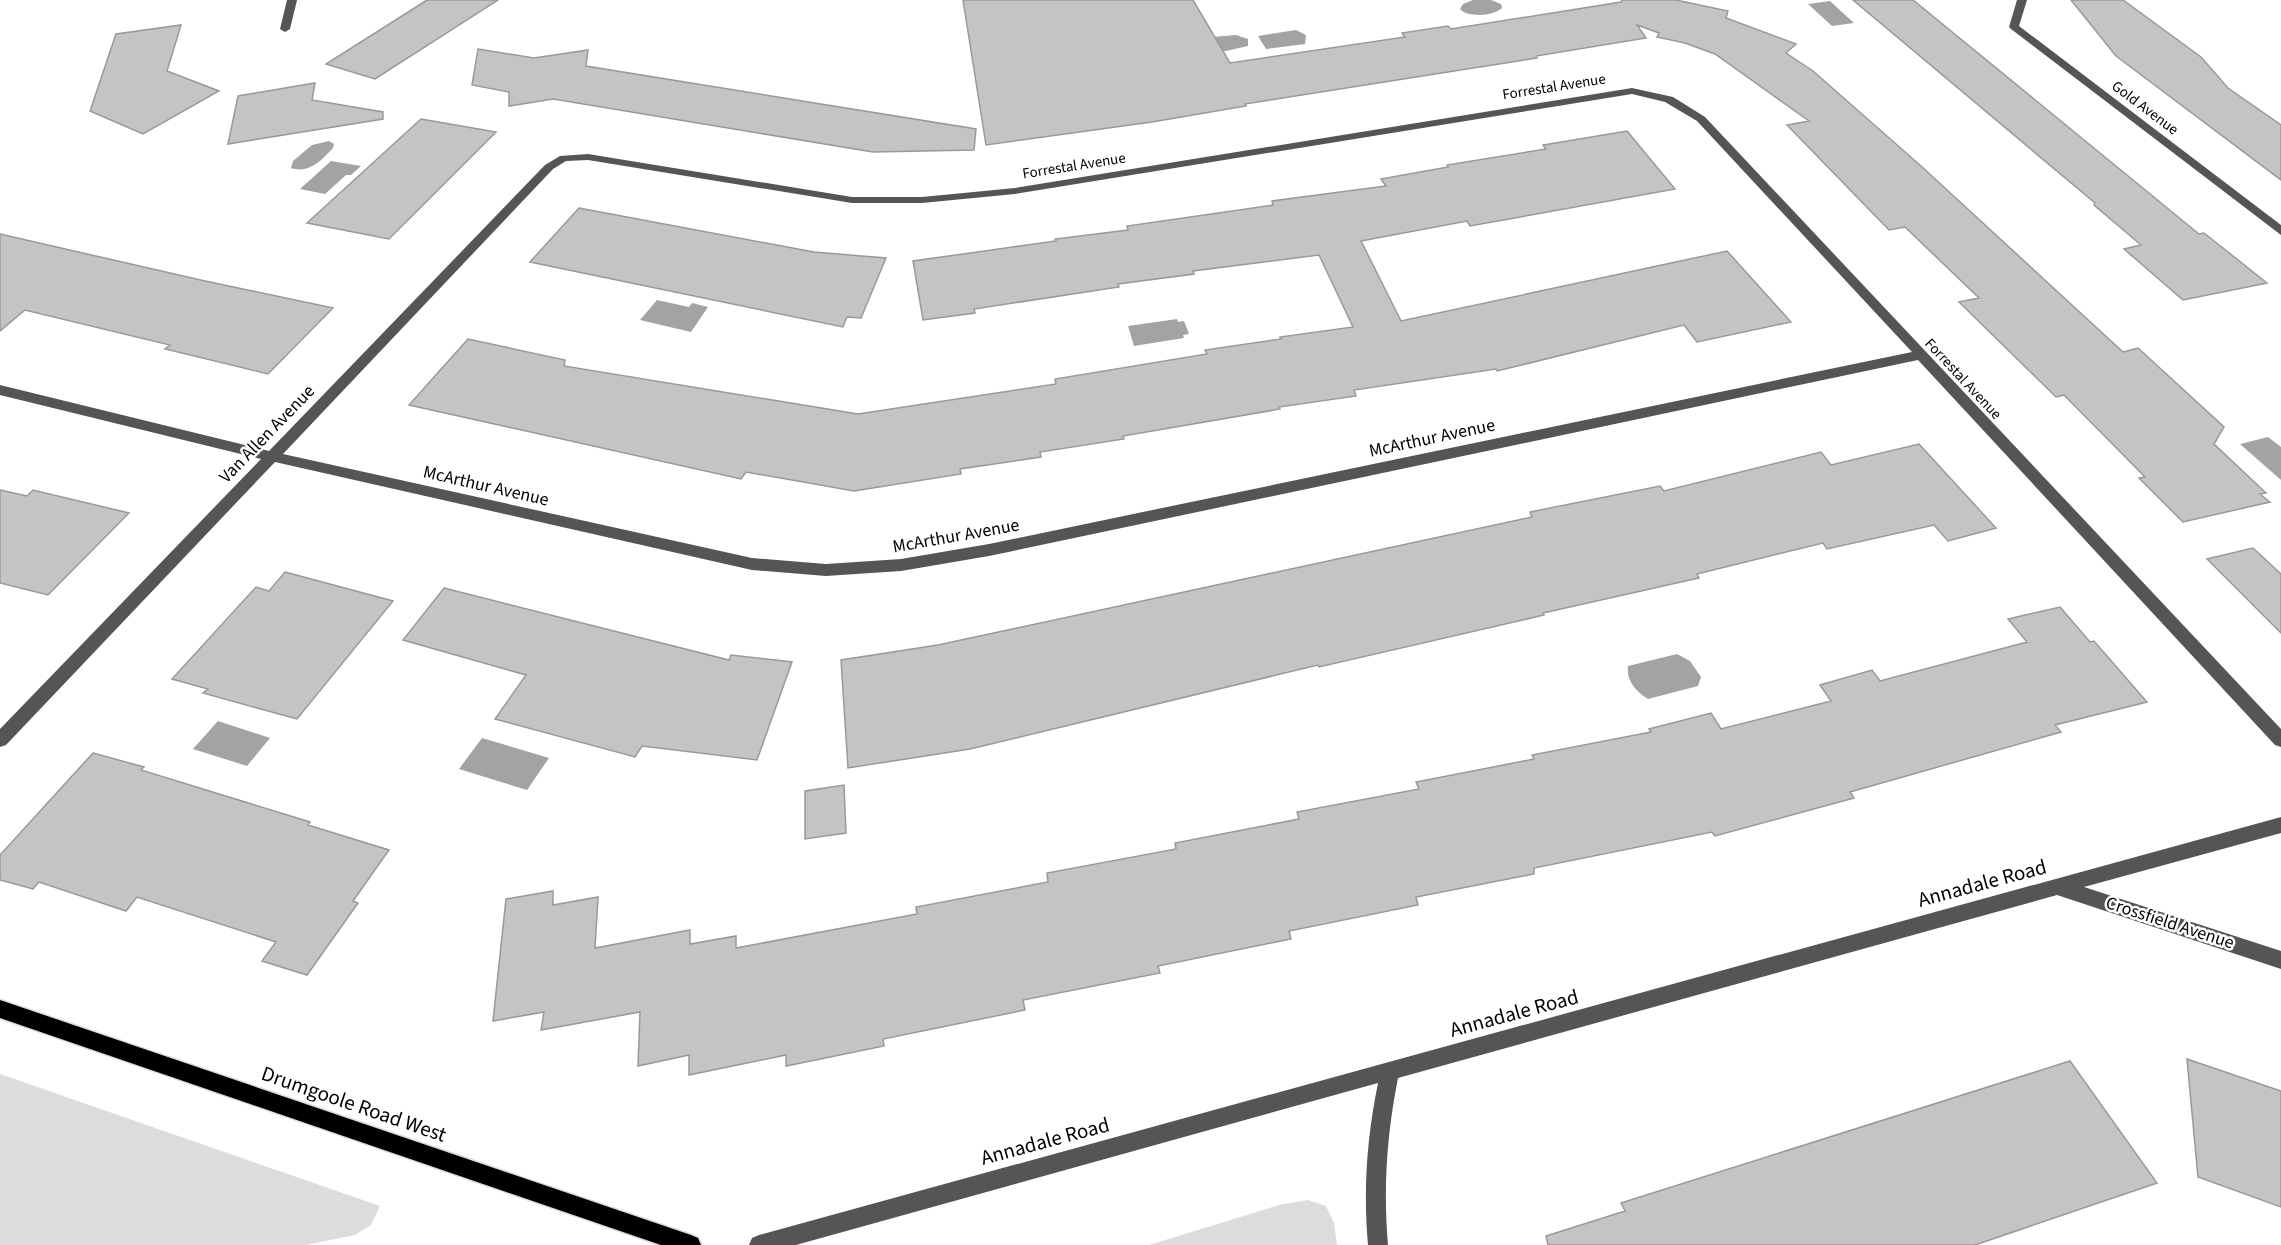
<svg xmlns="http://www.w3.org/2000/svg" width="2281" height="1245" viewBox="0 0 2281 1245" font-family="'Source Sans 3',sans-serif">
<rect width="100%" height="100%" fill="#fff"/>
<path fill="#dcdcdc" d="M0,1074L380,1206L371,1225L355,1235L306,1245H0Z
M1308,1200L1326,1206L1334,1223L1337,1245H1149L1279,1205Z"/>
<path fill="#a3a3a3" d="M1473,0H1491L1501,4L1502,8C1494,16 1468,18 1460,9L1463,4Z
M1830,1L1854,23L1832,26L1808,4Z
M1296,30L1306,35L1305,44L1266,49L1258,36Z
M1236,35L1248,39V46L1217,53L1212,37Z
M329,141L334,144L333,148C322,160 309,174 291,168L293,161L312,145Z
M331,161L361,166L351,175H346L325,194L300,189Z
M657,300L689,307L692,303L708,307L691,332L640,320Z
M1177,319L1178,322L1184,321L1189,334L1183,335L1184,338L1134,346L1128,326Z
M2268,437L2281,447V480L2240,444Z
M1677,654L1690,661L1701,677L1698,686L1648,699C1636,691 1626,681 1628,666Z
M218,721L270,738L247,766L193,749Z
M482,738L549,758L527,790L459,769Z"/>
<path fill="#c4c4c4" stroke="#999" stroke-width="1.5" d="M427,0H498L375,79L326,64Z
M963,0H1193L1230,63L1405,37L1402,33L1448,26L1451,29L1621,2L1622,0H1676L1728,11L1726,18L1796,44L1786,53L1813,71L1921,166L2123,352L2138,348L2224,427L2214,444L2266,493L2260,494L2270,502L2183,522L2139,478L2145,477L2064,395L2056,397L1959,302L1979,298L1905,227L1889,230L1787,125L1809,121L1715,54L1685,43L1657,37L1659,33L1637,25L1646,38L1536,56L1537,58L1245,104L1246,106L1152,122L986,145Z
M1853,0H1913L2199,234L2204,233L2267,283L2183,300L2124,249L2141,245L2094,205L2095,203Z
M2071,0H2123L2201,57L2228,88L2281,125V180L2116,56Z
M181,25L167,71L219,91L143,134L90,111L116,34Z
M478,49L534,58L588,50L586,66L976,129L974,150L873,152L553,99L509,106V92L472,85Z
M315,83L312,100L383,112V119L228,144L238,96Z
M421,119L496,132L389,239L307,223Z
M1627,131L1675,189L1470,226L1467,221L1361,241L1401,321L1727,251L1791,322L1697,342L1684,325L1497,371L1496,369L1354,390L1356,396L1279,407L1280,409L1123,436L1124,439L1040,452L1041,457L960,469L961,474L854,491L746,472L741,479L409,405L468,339L565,360L564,366L858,414L1056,384L1055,379L1207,354L1205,350L1281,339L1280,337L1353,327L1319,255L1193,271L1194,274L1118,284L1119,287L974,309L975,313L923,320L913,261L1056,241L1055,239L1128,230L1127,226L1273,205L1272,201L1386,186L1381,179L1448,167L1447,165L1546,149L1543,145Z
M579,208L814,252L886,258L861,318L847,317L843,327L530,262Z
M0,234L205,281L333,308L268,374L165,349L170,345L25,310L0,331Z
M1919,444L1996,528L1948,541L1934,525L1827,549L1823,543L1697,574L1699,578L1543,613L1544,615L1319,667L1318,665L970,749L848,768L841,660L938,645L1532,517L1530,512L1660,486L1664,491L1821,452L1831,465Z
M0,490L27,496L33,490L129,513L48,595L0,583Z
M2253,548L2281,574V633L2207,559Z
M285,572L393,601L297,719L203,693L208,689L172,679L256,587L269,591Z
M444,588L729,660L731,655L792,662L757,760L642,746L635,757L495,719L526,675L403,640Z
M2060,607L2090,642L2094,641L2147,702L2055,725L2061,732L1850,792L1854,798L1715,836L1712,832L1534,868V874L1416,897L1418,905L1289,931L1291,939L1158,966L1160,973L1023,1000L1025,1010L883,1039L884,1046L786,1066V1055L689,1075V1055L638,1066L640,1012L541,1030L544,1012L493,1021L506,899L553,891V905L598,897L595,948L690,930V944L736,936V948L917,914L916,907L1048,882L1047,873L1176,849L1175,843L1299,819L1297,812L1419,789L1416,782L1534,759L1532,755L1651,732L1649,729L1711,713L1721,729L1831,701L1820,685L1872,670L1880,681L2027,642L2008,619Z
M93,753L144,767L141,770L310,822L308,825L389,850L353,901L358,903L307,975L262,961L276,942L137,897L126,911L39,882L33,889L0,880V855Z
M844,785L846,833L805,839V791Z
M2187,1059L2281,1091V1207L2198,1177Z
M2070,1061L2157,1183L1975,1245H1548L1546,1236L1625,1211L1621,1203Z"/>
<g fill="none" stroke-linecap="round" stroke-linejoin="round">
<defs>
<path id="major" d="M0,1000L691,1235L698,1238L701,1245H661L0,1018Z"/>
</defs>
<use href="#major" stroke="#dbdbdb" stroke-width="3"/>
<path fill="#555" fill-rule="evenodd" d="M287,0H297L290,29L285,32L280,29Z
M2017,0H2027L2019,26L2281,225V235L2011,29L2009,27Z
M1632,88L1673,97L1705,117L2281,729V747L2275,745L1918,360L989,556L901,571L826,576L752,570L275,462L6,745L0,747V729L261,459L0,395V385L269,451L545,165L560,156L588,154L852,197H922L1015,188ZM1632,94L1665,102L1697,121L1912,352L989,544L901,559L826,564L752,558L283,454L553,169L566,161L588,160L852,203H922L1015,194Z
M2281,817V833L2084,887L2281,951V969L2057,895L1398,1078C1387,1133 1383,1188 1388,1245H1368C1363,1190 1367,1137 1378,1083L796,1245H749L752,1238L759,1235Z"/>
<use href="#major" fill="#000" fill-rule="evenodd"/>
</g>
<g text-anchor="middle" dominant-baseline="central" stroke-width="5" stroke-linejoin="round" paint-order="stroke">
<g font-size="15" fill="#000" stroke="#fff">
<text transform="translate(1554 87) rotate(-9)">Forrestal Avenue</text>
<text transform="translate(2145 108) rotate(37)">Gold Avenue</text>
<text transform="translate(1074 166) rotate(-9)">Forrestal Avenue</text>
<text transform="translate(1963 379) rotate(47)">Forrestal Avenue</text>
</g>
<g font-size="18" fill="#000" stroke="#fff">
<text transform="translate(267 434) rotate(-46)">Van Allen Avenue</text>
<text transform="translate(1432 438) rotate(-12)">McArthur Avenue</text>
<text transform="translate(486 486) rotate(13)">McArthur Avenue</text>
<text transform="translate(956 536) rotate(-10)">McArthur Avenue</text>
<text transform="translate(2170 923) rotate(18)">Crossfield Avenue</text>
</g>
<g font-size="21" fill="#000" stroke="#fff">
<text transform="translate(1982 883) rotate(-15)">Annadale Road</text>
<text transform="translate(1514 1013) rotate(-15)">Annadale Road</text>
<text transform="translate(354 1104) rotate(19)">Drumgoole Road West</text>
<text transform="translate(1045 1141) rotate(-15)">Annadale Road</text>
</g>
</g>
</svg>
